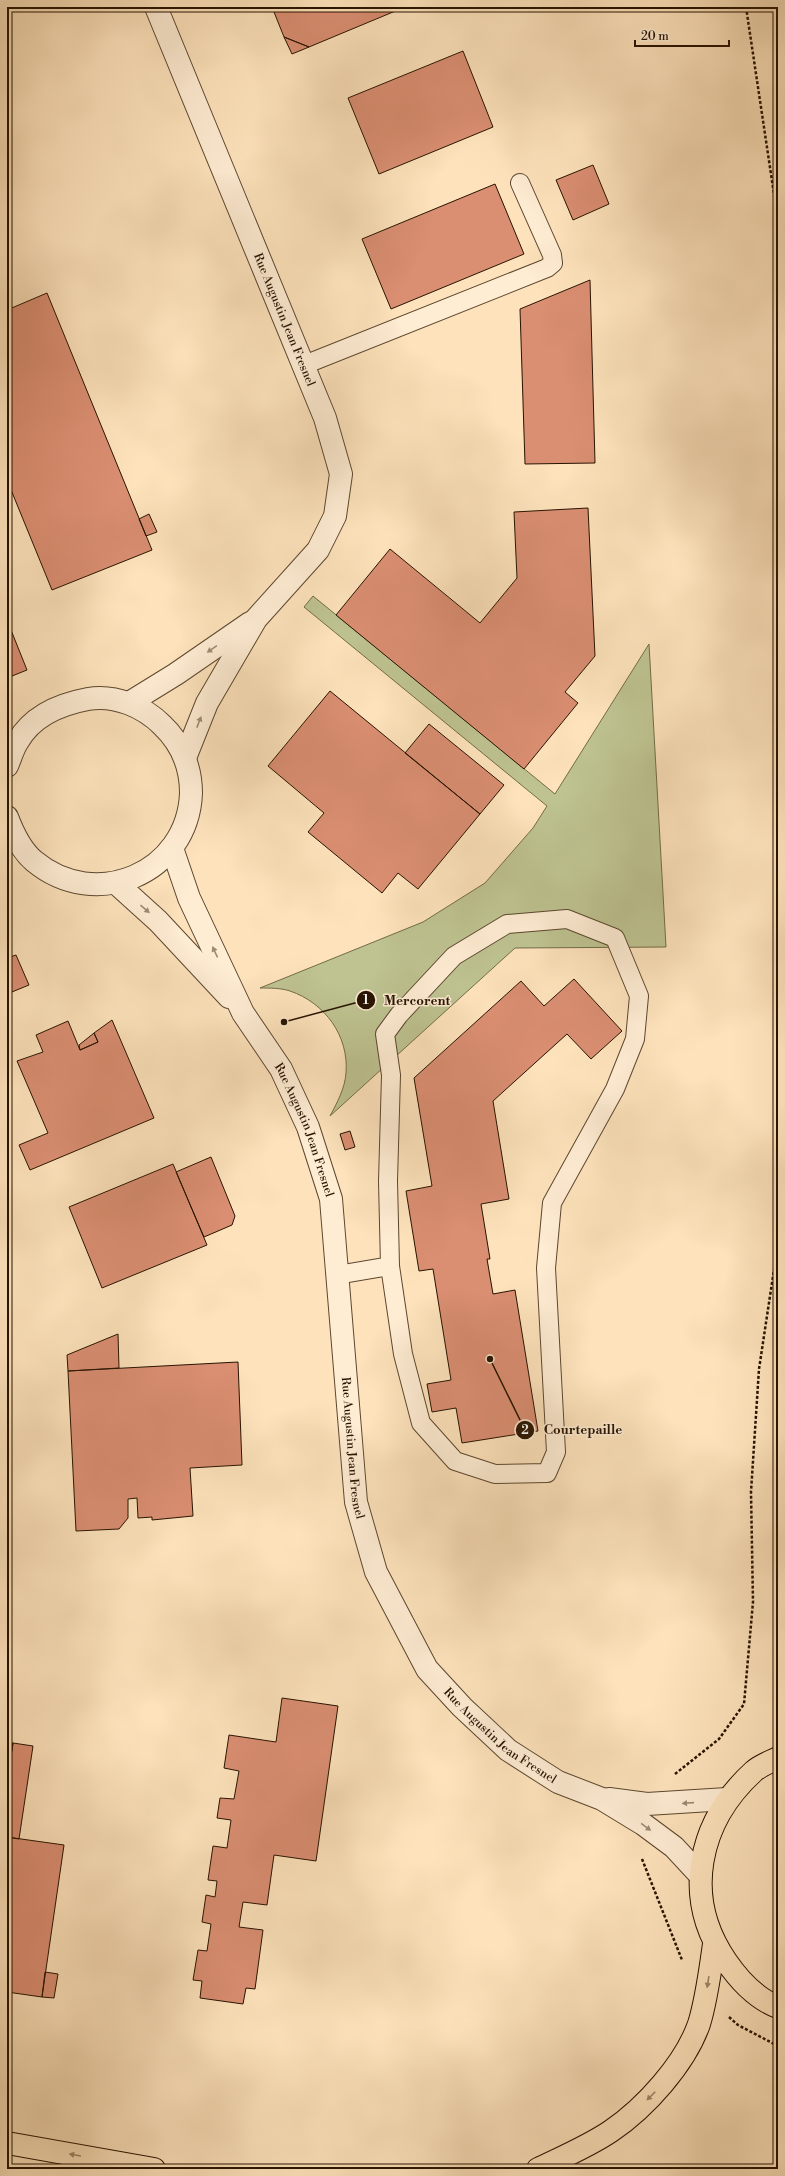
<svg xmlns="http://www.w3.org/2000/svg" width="785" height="2176" viewBox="0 0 785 2176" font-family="'Libre Bodoni',serif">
<rect width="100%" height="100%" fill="#fde2bb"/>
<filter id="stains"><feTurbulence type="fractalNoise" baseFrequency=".005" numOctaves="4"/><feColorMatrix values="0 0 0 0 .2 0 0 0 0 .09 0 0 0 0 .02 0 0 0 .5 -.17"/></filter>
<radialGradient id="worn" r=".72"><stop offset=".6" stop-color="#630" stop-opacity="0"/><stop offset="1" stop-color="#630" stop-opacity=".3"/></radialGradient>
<path fill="#bec391" stroke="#726b48" d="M313,596L555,794L649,644L666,947L515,948L330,1116C337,1103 345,1088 346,1073C349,1036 325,1003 290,991C281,988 270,988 260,988L423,922L485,883L533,828L547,806L304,607Z"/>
<path fill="#da8e72" stroke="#271300" d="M272,7H405L309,47L284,37Z
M284,37L309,47L292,54Z
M463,51L493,127L379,174L348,98Z
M593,165L609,204L573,220L556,180Z
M495,184L524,254L391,309L362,239Z
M590,280L595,463L525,464L520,309Z
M47,293L152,550L52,590L7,480V310Z
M588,508L595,656L565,692L578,703L524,769L336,615L390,549L480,623L517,578L514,512Z
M149,514L157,532L146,536L139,519Z
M11,630L27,670L7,678V632Z
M330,691L480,814L418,889L398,873L382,893L308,832L324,813L268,766Z
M429,724L504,785L480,814L405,753Z
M16,955L29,985L7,994V958Z
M574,979L622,1031L591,1059L567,1034L493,1101L509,1199L481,1204L490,1259H487L493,1294L515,1290L538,1431L462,1443L456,1408L432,1412L427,1384L451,1380L433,1269L419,1271L406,1191L432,1186L414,1078L521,981L544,1006Z
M112,1020L154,1118L30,1170L19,1145L48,1133L17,1061L43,1052L36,1035L68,1021L80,1050L98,1042L94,1033Z
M94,1033L98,1042L80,1050L79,1045Z
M350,1131L355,1147L345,1150L340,1134Z
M211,1157L235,1216L232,1225L204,1237L176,1172Z
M173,1164L207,1245L102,1288L69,1207Z
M118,1334L119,1368L68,1371L67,1355Z
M238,1362L242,1465L190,1468L193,1516L152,1520V1517L138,1518L137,1498L128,1499V1518L119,1529L76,1531L68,1371Z
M282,1698L338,1706L316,1861L274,1855L267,1905L243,1902L239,1927L263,1930L255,1989L246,1988L243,2004L200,1998L202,1981L193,1980L198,1950L207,1951L211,1924L202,1922L206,1895L215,1897L217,1881L208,1880L213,1846L227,1848L231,1820L217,1818L220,1798L234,1799L239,1771L224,1768L229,1735L276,1742Z
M7,1742L13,1743L7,1784Z
M13,1743L33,1746L19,1839L7,1837V1784Z
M7,1837L64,1845L42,1997L7,1992Z
M45,1972L58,1974L54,1998L42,1997Z"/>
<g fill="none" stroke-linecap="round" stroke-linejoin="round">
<defs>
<path id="lane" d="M304,365L547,268L553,263L552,255L520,183
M337,1275L390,1266L388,1181L391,1075L385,1034L399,1015L454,956L507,924L567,919L615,938L639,996L635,1039L615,1089L552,1203L546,1268L556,1452L547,1473L495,1474L455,1461L421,1423L403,1354L390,1266"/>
<g id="street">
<path id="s1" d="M156,7L325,418L341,474L335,516L318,550L256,619L207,703L185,758"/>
<path d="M129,703L176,674L250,623"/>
<path d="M7,766C11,757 13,748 18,741C33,715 61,704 88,699C115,694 144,707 162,725C181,743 191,767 191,793C188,874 95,912 34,861C21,850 13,833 7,817"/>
<path id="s2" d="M172,848L189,898L243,1013L281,1069L308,1127L331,1199L356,1502L376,1572L427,1669L462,1707L508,1750L558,1782L602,1799L643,1824L674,1847L700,1875"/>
<path d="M116,883L158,921L229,997"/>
<path d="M609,1799L647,1804L727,1799"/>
</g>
<path id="primary" d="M778,1758C770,1762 761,1765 754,1771C698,1822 682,1897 726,1961C739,1980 757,1999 778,2007"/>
<path id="highway" d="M7,2143L154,2169
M538,2169C563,2157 589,2146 611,2131C645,2108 685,2064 699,2024C707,1998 710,1971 714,1944"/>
</defs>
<use href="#lane" stroke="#5c472f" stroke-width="20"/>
<use href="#street" stroke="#5c472f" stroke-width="24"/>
<use href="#primary" stroke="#271300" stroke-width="24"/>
<use href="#highway" stroke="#271300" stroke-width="24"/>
<path stroke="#271300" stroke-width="2.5" stroke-dasharray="3 2" stroke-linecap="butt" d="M746,7L778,221
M675,1774L719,1739L744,1704L753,1602L751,1492L759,1369L778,1243
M642,1859L682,1960
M729,2017L738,2025L778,2046"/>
<use href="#lane" stroke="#feecd3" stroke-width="18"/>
<use href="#street" stroke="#feecd3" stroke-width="22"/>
<use href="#primary" stroke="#fde2bb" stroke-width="22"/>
<use href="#highway" stroke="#fde2bb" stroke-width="22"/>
</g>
<defs><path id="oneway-solid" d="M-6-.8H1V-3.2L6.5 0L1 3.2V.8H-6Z"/></defs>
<g fill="#9d8a74">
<use href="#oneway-solid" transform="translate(212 649) rotate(145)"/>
<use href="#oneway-solid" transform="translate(199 722) rotate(-69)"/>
<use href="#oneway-solid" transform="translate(145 909) rotate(41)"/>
<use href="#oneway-solid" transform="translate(215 952) rotate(-115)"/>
<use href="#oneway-solid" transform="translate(688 1803) rotate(176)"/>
<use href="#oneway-solid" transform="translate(646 1827) rotate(36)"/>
</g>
<g fill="#9d8567">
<use href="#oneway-solid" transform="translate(708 1982) rotate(99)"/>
<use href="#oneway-solid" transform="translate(651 2096) rotate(135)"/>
<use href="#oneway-solid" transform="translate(75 2155) rotate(-170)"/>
</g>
<g text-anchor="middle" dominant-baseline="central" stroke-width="3" stroke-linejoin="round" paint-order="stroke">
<g font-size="12" fill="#271300" stroke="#feecd3">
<text stroke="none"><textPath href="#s1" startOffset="338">Rue Augustin Jean Fresnel</textPath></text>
<text stroke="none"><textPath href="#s2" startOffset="313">Rue Augustin Jean Fresnel</textPath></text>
<text stroke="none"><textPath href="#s2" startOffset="637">Rue Augustin Jean Fresnel</textPath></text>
<text stroke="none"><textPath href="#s2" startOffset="973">Rue Augustin Jean Fresnel</textPath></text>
</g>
</g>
<path fill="none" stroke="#271300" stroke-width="1.5" d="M284 1022L366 1000M490 1359L525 1430"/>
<g fill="#271300" stroke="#feecd3" stroke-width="1.5">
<circle cx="284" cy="1022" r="4"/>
<circle cx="490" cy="1359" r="4"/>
<circle cx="366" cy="1000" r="10"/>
<circle cx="525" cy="1430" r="10"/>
</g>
<g font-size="12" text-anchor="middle" font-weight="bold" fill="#fff">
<text x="366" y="1004">1</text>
<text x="525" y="1434">2</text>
</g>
<g font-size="13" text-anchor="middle" font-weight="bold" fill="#271300" stroke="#feecd3" stroke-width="3" stroke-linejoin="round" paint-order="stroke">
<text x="417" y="1005">Mercorent</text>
<text x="583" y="1434">Courtepaille</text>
</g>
<rect width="785" height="2176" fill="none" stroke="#fde2bb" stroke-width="24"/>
<rect x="8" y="8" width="769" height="2160" fill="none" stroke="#271300" stroke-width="2"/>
<rect x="12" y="12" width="761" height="2152" fill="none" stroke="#271300"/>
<path d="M635 40v6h94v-6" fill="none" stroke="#271300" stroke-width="2"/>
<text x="641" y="40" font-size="12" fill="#271300" stroke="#feecd3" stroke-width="3" paint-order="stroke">20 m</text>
<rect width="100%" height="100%" filter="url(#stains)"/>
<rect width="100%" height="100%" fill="url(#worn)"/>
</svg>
